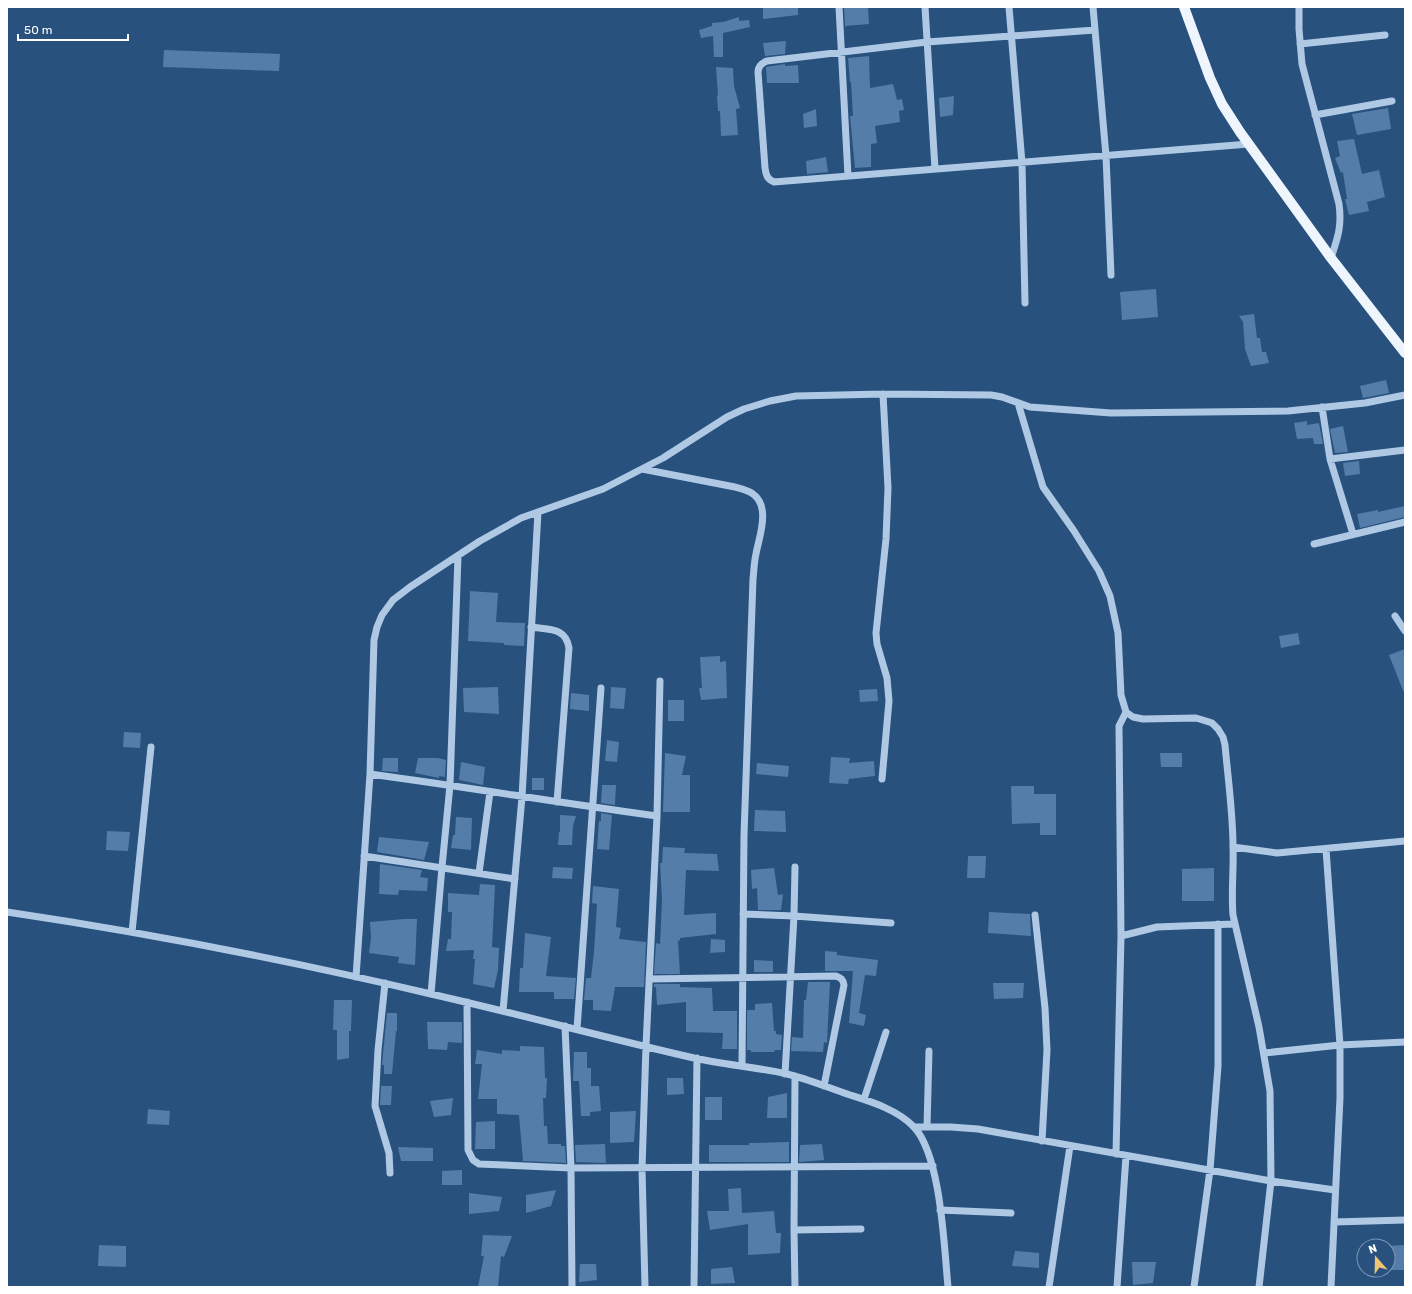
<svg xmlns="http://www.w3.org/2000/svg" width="1412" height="1294" viewBox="0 0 1412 1294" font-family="Rubik,sans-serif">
<rect width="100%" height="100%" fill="#28517e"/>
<path fill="#557da9" d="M763,7H798V15L763,19Z
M844,7H868L869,24L845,26Z
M739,17V21L749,20L750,27L723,33V57H714L713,36L701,38L699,30L712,26V23L723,22Z
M786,41L785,54L765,56L763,43Z
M164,50L280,54L279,71L163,67Z
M869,56L870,88L893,84L897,100L902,99L904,110L899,111L900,122L875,126L877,143L871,144V167L855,168L850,116H853L851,82H850L848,58Z
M785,64V66L798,65L799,83H767L766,67Z
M716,67L733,68L734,86L740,108L736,109L738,135L721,136L720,111H718L717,96L718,95Z
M954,96L953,115L940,117L939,98Z
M1388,108L1391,129L1357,135L1352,114Z
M816,109L817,126L804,128L803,114Z
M1354,139L1362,174L1379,170L1385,197L1367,202L1369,211L1349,215L1345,199H1347L1343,172L1341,173L1335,158L1340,156L1337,141Z
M826,157L828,172L807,174L806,161Z
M1156,289L1158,317L1122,320L1120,292Z
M1254,314L1257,338H1260L1262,352H1266L1269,363L1251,366L1245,349L1243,322L1239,316Z
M1386,380L1389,393L1363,398L1360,386Z
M1307,421V425L1319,423L1323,444H1314L1313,438L1297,439L1294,423Z
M1343,426L1348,452L1335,453L1330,429Z
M1359,461L1360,474L1345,476L1343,463Z
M1405,506V517L1360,528L1357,514L1378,510V512Z
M470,591L498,593L496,622L525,623L524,646L504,645V643L468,641Z
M1298,633L1300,644L1281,648L1279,636Z
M1405,649V693H1404L1389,655Z
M720,656V662L726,661L727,698L701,700L699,688H702L700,657Z
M498,687L499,714L464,712L463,688Z
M611,687L626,688L624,709L610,708Z
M877,689L878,701L860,702L859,690Z
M571,693L589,695V711L570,709Z
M668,700H684V721H668Z
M124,732L141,733L140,748L123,747Z
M607,740L619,742L617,762L605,761Z
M665,753L686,756L682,775H690V812H663Z
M1160,753H1182V767H1161Z
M831,757L850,758L849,763L874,761L875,776L849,779L848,784L829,783Z
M383,758H398V772L382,771Z
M418,758H438L446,760L445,777L439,776V778L415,773Z
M461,762L485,767L483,785L459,780Z
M757,763L789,766L788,777L756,774Z
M532,778H544V790H532Z
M602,785H616L615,805L601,803Z
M1011,786H1034V794H1056V835H1040V823L1012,824Z
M755,810L785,811L786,832L754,831Z
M601,813L612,815L609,850L597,849L599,821H601Z
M560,815L576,816L573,826L572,845H558L559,832H560Z
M456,817L472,818L471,850L451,848L453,835H455Z
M107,831L130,832L128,851L106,850Z
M379,837L429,842L424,860L377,852Z
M663,847L685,848L684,853L717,854L719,871L686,870L684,915L716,913V934L680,938V941L678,940L680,974H654L656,943L660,944L662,900L660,863H662Z
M968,856H986L985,878H967Z
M380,864L422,870L420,877L428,878L427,891L399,890L398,895L379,894Z
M553,867L573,868L572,879L552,878Z
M774,868L778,895L783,894L781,910H758L757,888L752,889L751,870Z
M1214,868V901H1182V869Z
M480,884L495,885L492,947L499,948L498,970L494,988L473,984L475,959H473L474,950L446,951L448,939H451L452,912H448V893L479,895Z
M593,886L619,889L616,927L621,928L619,939L646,942L644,987H615L611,1011L593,1010V1000H584L586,978H591L594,952L597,904L592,903Z
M989,912L1030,914L1031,936L988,933Z
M404,919H417L415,965L398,963L399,957L369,953L371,938L370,922Z
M525,933L551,937L546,976L576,978L574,999H554V992H519L520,968H523Z
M711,939L725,940V952L710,953Z
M825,951L837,952V955L878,960L876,976L865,975L859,1013L866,1015L864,1026L849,1023L853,971H825Z
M754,960L773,961V972H754Z
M808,982H830L827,1043L824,1042L823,1052L791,1051L792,1037L803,1038L804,1000H806Z
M993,983H1024L1023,998L994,999Z
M654,984H680V987L712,988L713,1011H737V1049H722L723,1033L686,1032V1002L657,1005L656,987H654Z
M334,1000H352L351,1031H349V1058L337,1060V1030H333Z
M772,1003L774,1031H776V1034L782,1035L781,1050H775L774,1052H751V1050H747V1010H755V1004Z
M387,1013H397V1031H396L392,1074H384V1065H382Z
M427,1022H462V1043L448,1042L447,1050L428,1049Z
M520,1046L544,1047L545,1078H547L546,1098H543L544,1126H547L548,1144H561V1146H565L566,1163L523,1161L519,1115L497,1114V1099H478L482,1064H475L477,1050L502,1054V1050L520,1051Z
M574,1052H587V1068H591V1086H599L601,1111L590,1112V1116H581L579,1081H573Z
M667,1078H683L684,1094L667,1095Z
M381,1086H392L391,1105H380Z
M787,1093V1118H767L768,1097Z
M705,1097H722V1120H705Z
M453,1098L451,1115L434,1117L430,1101Z
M148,1109L170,1111L169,1125L147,1124Z
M636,1111L634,1142L610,1143V1112Z
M495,1121V1149H475L476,1122Z
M789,1142V1162H709V1145H749V1143Z
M605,1144L606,1163L576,1162L575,1145Z
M822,1144L824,1160L799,1162L800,1145Z
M398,1147L433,1148V1161H401Z
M462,1170V1185H442V1171Z
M741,1188L742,1213L774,1211L776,1233H781L780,1253L748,1255V1224L710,1230L707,1211H729L728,1189Z
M556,1190L551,1206L526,1213V1195Z
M469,1193L502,1197L499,1211L469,1214Z
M483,1235L512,1236L504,1257L501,1256L498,1287H478L484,1256H481Z
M99,1245L126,1246V1267L98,1266Z
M1405,1245V1270H1389L1387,1246Z
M1015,1251L1039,1253V1268L1012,1266Z
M1132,1262H1156L1153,1283L1133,1285Z
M580,1264H596L597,1280L579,1282Z
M732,1267L735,1283L711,1284V1269Z"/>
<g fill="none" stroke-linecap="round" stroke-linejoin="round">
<path stroke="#afc9e5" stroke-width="7" d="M839,7L848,176
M925,7L935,169
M1009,7L1022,163L1025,303
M1093,7L1106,156L1111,275
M1299,7V29L1302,64L1339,204C1342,226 1338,237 1331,258
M1095,30L927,42L767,61C762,63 758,66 758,72L765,168C766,175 767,179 774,182L1249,144
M1300,44L1385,35
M1315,115L1392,101
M1018,403L1043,487L1074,531L1099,571L1110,596L1118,633L1121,695L1126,712L1133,717L1143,719L1196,718L1206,721L1212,723L1218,729L1223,737L1225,745C1228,779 1233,813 1233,847C1234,869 1231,892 1233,915L1259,1027L1270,1091L1271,1181L1259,1287
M1322,407L1330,459L1353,534
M1330,459L1405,450
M642,469L735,487C741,489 748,490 753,494C771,507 759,537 756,554C754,562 754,571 753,579L744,835L742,1066
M1314,544L1405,522
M1395,616L1405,631
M531,627C549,630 566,627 569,648L557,802
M370,774C466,787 561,803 657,816
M882,779L889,701L887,678L877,644L876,633L886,539L888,488L883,394
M1233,847L1277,853L1405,841
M1326,849L1340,1045V1098L1331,1287
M364,856L515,879
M479,873L490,792
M7,912C149,933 291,961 431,994C519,1014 606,1038 694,1058C725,1065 756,1067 787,1074C808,1079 829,1088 850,1095C872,1102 898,1110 914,1127C941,1156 944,1246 948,1287
M743,914L794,916L891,923
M1035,915L1045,1008L1047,1050L1042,1141
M132,932L151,747
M1121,936L1157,927L1234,924
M356,977L370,774L374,640L377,627L382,615L393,600L410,587L480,541L521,518L603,489L663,458L727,417L744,409L770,401L796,396L883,394L991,395L1002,397L1030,407L1111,413L1288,411L1365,403L1405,395
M649,979L836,976C841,978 843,979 844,985L824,1086
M385,983L378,1050L375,1106L389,1153L390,1173
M431,994L442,867L450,785L458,556
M467,1002L468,1150L473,1160L479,1164L571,1168L933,1166
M503,1011L522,797L538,512
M565,1026L571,1168L572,1287
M577,1029L601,688
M1264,1053L1340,1045L1405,1042
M785,1074L794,916L795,867
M864,1099L886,1032
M914,1127H951L978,1129L1271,1181L1335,1190
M927,1127L929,1051
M1116,1154L1121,936L1119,726L1126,712
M940,1210L1011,1213
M1334,1222L1405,1220
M794,1230L861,1229
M645,1287L642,1169L646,1046L657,816L660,681
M694,1287L697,1058
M795,1287L794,1230L795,1076
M1049,1287L1070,1146
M1117,1287L1126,1156
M1194,1287L1210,1170L1218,1066V924"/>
<path stroke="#eff5fd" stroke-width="10" d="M1184,7L1210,78L1222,104L1240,132L1331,258L1405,353"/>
</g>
<rect width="1412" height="1294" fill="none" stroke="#ffffff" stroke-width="16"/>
<g transform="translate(1376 1258) rotate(340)"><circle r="19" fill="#28517e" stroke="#7e97b2"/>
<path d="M0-3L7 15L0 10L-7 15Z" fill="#ecc575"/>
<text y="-6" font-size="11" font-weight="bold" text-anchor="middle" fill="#ffffff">N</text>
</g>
<path d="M18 34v6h110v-6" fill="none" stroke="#ffffff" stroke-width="2"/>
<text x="24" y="34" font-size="12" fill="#ffffff" stroke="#28517e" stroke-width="3" paint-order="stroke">50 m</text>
</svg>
